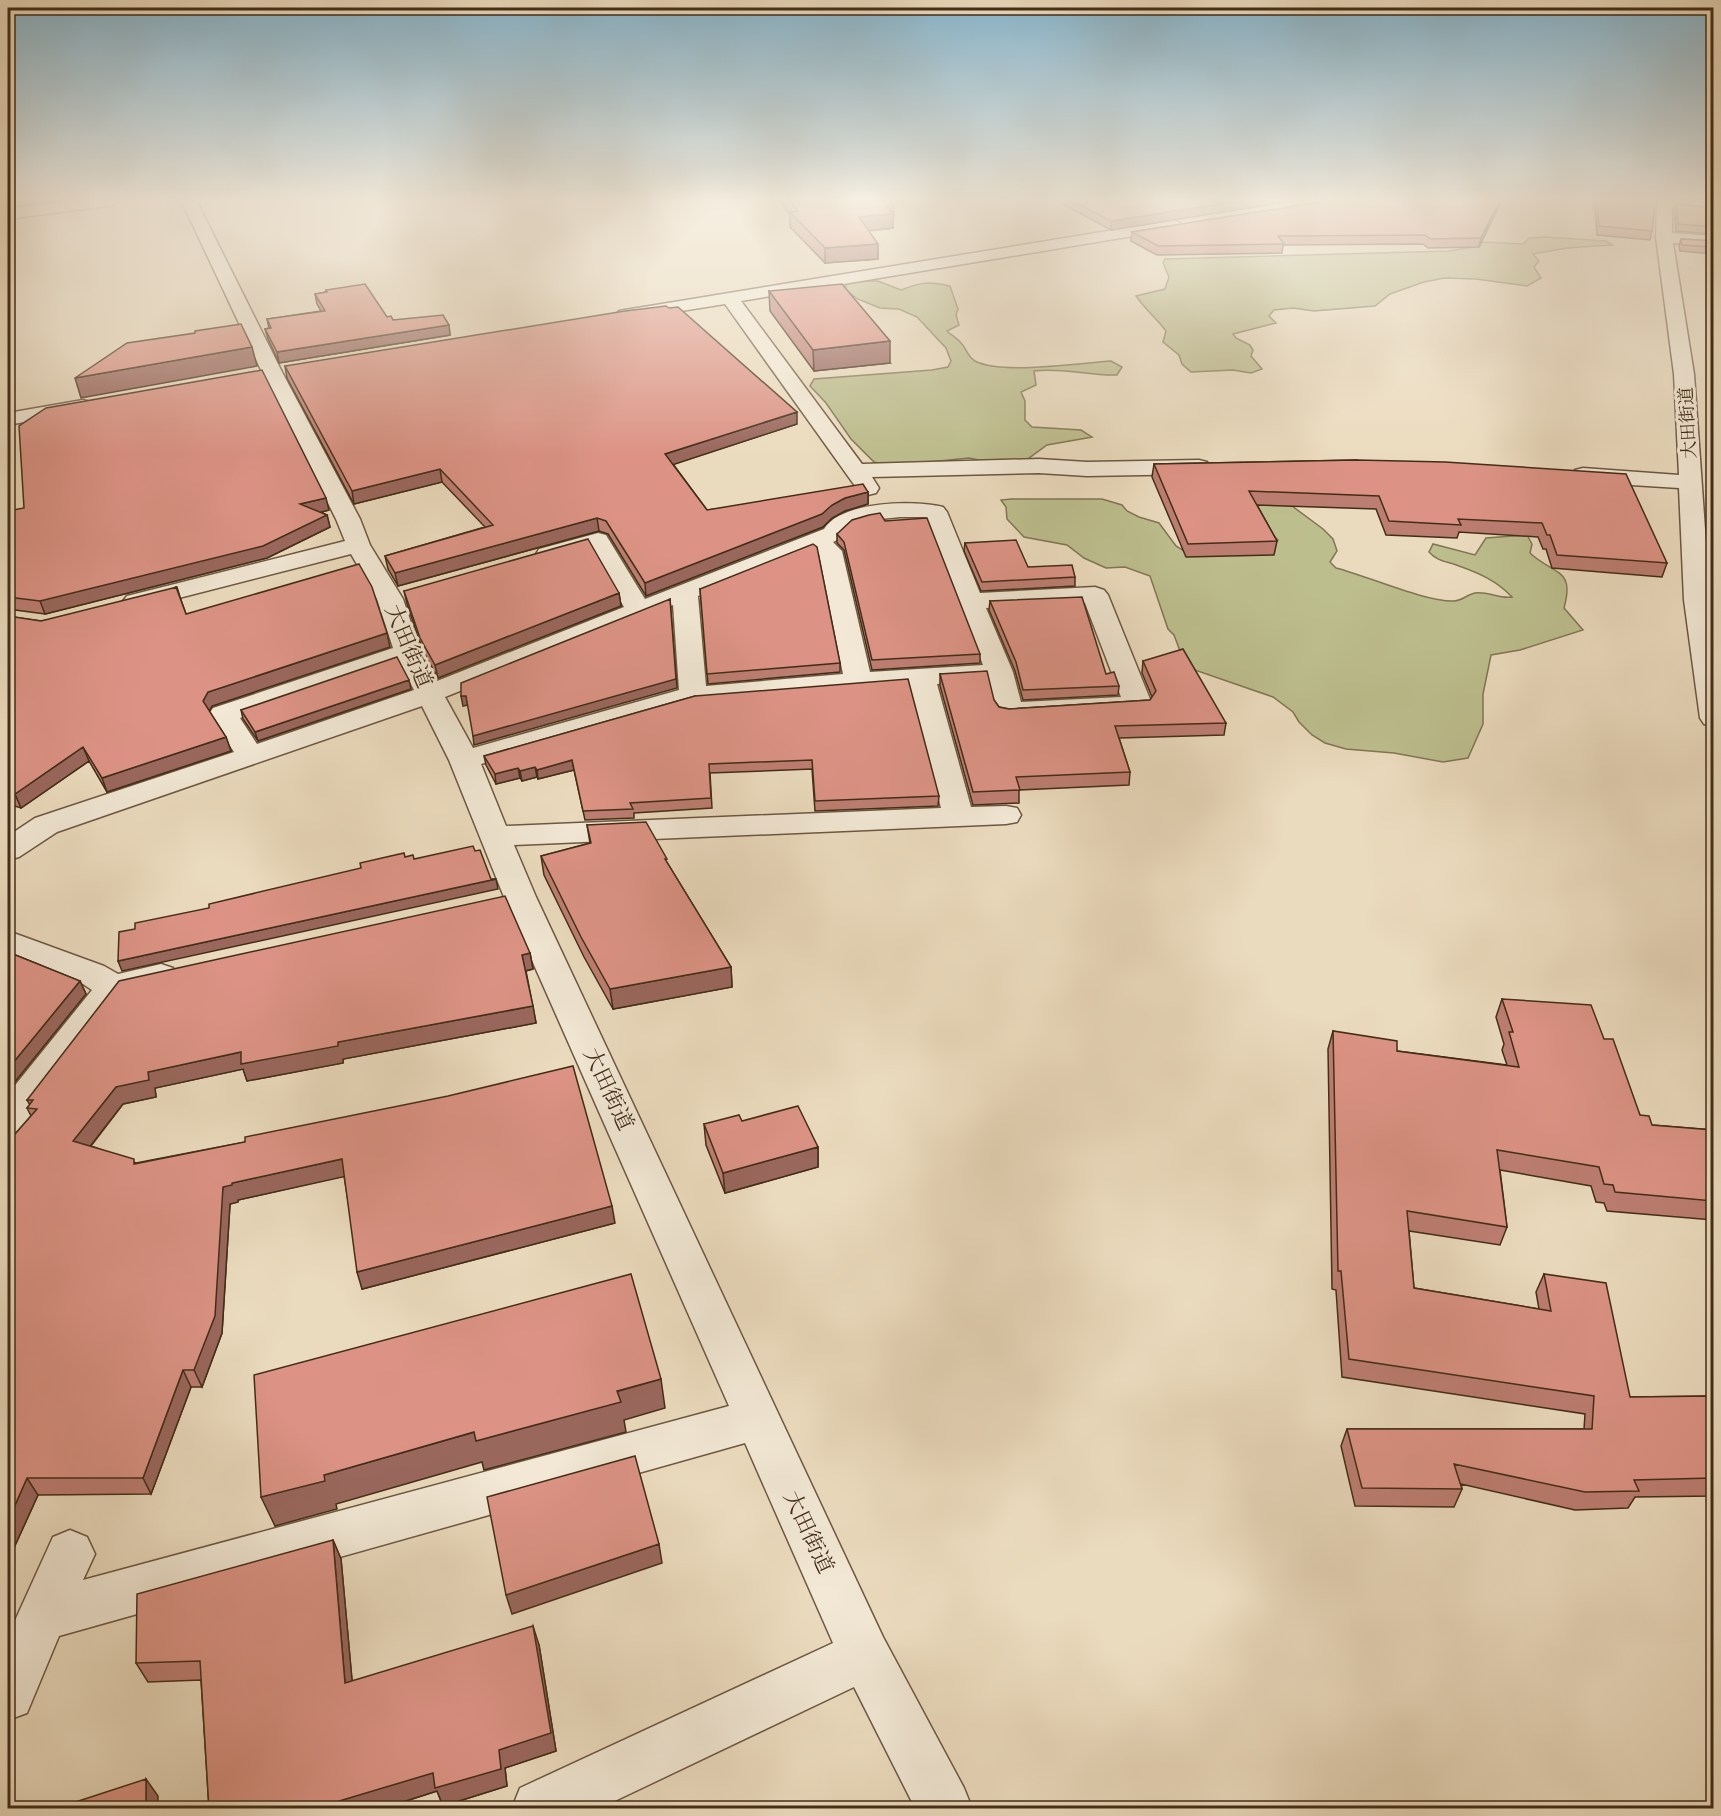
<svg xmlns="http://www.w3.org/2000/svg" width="1721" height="1816" viewBox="0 0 1721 1816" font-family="'EB Garamond','Noto Serif JP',serif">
<rect width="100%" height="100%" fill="#ebdbbe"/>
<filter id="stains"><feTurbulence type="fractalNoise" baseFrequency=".00333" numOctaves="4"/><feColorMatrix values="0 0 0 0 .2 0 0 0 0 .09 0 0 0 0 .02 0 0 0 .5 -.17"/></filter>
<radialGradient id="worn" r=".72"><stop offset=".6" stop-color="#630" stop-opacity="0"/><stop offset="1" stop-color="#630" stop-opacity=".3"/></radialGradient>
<path fill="#bdbe8e" stroke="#807653" stroke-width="1.5" d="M1546,237L1606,241L1612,245L1567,248L1533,254L1539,261L1534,267L1541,278L1527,286L1476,279L1445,278L1424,282L1390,294L1375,306L1314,311L1293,308L1274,310L1269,316L1276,323L1233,334L1236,338L1250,345L1253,350L1251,356L1262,369L1251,373L1233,370L1191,372L1182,364L1179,355L1163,342L1166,331C1156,318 1145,309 1136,296L1165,289L1169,277L1163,263L1165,259L1449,251L1478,246L1481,242L1523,244L1529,238Z
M868,281H878L901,290C922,282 928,281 950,286L958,309L956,315L959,325L947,331C951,335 957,338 961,343C967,349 967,356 975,361C1001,375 1079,363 1111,361L1122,367L1117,375C1089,376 1061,367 1034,371L1036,385L1021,392L1025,401V420L1032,427L1081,430L1092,437L1047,445L1025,461L994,463L969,458L890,466L874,462L851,439L826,403L810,386L814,379L932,370L948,367L951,361L946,348L917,317L899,309L880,308L858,299L845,290L847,283Z
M1011,499H1102L1122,505L1127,511L1139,517L1159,523L1176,546L1184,551H1265L1278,540L1265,527L1201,506L1288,503L1323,529L1333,539L1337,551L1330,562L1336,568C1368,576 1425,602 1454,601C1462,601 1468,594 1475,593C1488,591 1499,599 1512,597C1497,581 1479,573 1459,566C1447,561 1438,562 1429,552L1433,544L1475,555L1486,538L1527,535L1532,544L1530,553C1555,576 1575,568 1564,608L1583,630L1520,650L1491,655L1483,694V724L1468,758L1443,762L1394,753L1346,749L1325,743L1312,735L1299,722L1293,712L1273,697L1186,667L1174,635L1168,629L1150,576L1125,567L1106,568L1084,558L1067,545L1024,537L1007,519L1006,507L1001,500Z"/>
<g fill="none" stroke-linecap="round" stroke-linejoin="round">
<defs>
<path id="minor" d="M80,200H121L113,205L8,219V209Z
M181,200H196L282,372L360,519L370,545L403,599L421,652L437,681L624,607L591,549L548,561L539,559L536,554L539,549L598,533L606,535L645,599L824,529C841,501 914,500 943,507L947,512L980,593L1095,587L1104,590L1108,595L1152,704L1148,710L1009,719L999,717L995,711L988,681L937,684L971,807L1006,806L1017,808L1021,815L1017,822L1006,824L514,845L536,897L883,1637L964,1788L972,1808H915L854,1687L600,1808H512L520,1788L833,1643L745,1443L59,1636L27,1713L8,1720V1636L53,1537L70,1530L87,1537L95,1554L83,1580L729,1406L504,897L449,760L422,706L57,832L19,857L8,860V836L35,818L234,752L209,714L213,708L393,648L377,599L351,554L136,609L127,606L123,601L127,596L345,541L336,519L262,372ZM900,517H926L983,665L870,672L842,551L833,542C846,537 843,532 851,527C865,519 884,519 900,517ZM813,550L819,554L843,674L706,686L698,596ZM1085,603L1121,697L1021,702L1013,672L986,608ZM673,605L679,690L473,748L445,697ZM400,663L414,690L257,744L240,718ZM910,686L941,808L506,826L481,764L695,703Z
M1657,200H1672V233L1714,236V246L1673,243L1694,374L1710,600L1714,625V726L1704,724L1700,718L1684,600L1679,488L1583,482L1575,480L1572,475L1575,470L1583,468L1679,475L1674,374L1656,237Z
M1683,200H1714V207L1691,205Z
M1175,220L1183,225L1181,228L741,301L862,464L1039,459L1087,462L1199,460L1207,462L1210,467L1207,472L1199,474L1087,476L1039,473L872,477L879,488L876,493L868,495L860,493L725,304L625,320L619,319L616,315L619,311L625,310Z
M83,400L90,402L93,406L90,410L8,425V413Z
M8,931L104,966L118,974L161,964L173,968L178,976L173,984L125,996L22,1130L8,1134V1094L92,990L80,982L8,954Z"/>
</defs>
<use href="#minor" stroke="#6d5842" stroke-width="3"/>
<use href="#minor" fill="#f2e8d5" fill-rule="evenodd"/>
</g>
<path fill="#bd7e72" stroke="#432d18" stroke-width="1.5" d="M779,200H909L890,201L894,205L893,228L868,231L878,244V259L825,263L790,227V215Z
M1055,200H1297L1111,230Z
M1334,200H1502L1479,247L1428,248L1423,244L1283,245L1282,253L1157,255L1131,241L1132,232Z
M1594,200H1655L1652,231L1650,240L1597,235Z
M1676,204L1713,208V234L1676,231L1674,211Z
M1681,239L1713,241V254L1680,251L1679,246Z
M326,290L393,320L449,325L450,335L279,363L268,339L265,329L269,328L267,319L321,311L317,304L315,294L326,292Z
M769,291L890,363L814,371L770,311Z
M285,366L797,424L673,464L707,510L868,492V504L845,511L832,518L823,527L646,596L608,534L599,531L398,586L388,569L385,556L485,527L442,482L354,504L287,378Z
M1357,460L1667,563L1662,577L1552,568L1546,549H1543L1538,537L1459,532L1457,538L1386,535L1376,509L1257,505L1277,541L1274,555L1186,557L1152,477L1154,464Z
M329,510L321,512L327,515L330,527L267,558L45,614L8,609V511Z
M837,534L980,654V663L872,670L844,550L837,543Z
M965,543L1028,567L1075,577V586L981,591L964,551Z
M700,589L840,663V672L708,684Z
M404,591L619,593L621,606L438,678L423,651L407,604Z
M181,600L186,614L390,647L212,706L209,711L226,737L231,751L107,792L89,761L21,808L15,806L8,812V616L41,621Z
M990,601L1106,674L1119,686L1118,695L1023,700L1015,671L989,610Z
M1143,661L1226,723L1224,735L1119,738L1130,772L1129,785L1019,790V803L973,805L940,686V674L994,700L999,707L1009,709L1150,700L1152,697L1142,673Z
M411,689L258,741L243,719L241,710Z
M695,696L939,796L938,806L815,811L812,769L710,773L712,808L634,813V818L585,820L574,770L538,779L537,777L522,781L520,778L496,784L486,765L484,756Z
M587,825L668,864L731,967L732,987L613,1009L584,957L544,875L541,856L590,843Z
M8,952L80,981L86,994L14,1083L8,1078Z
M530,953L533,969L526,971L536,1023L343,1059V1063L247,1081L243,1069L155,1088L156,1097L123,1104L91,1146L136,1163L245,1142L615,1223L362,1289L344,1176L238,1200V1202L230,1204L222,1333L202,1387H191L151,1494L38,1495L13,1550H8V1142L31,1116L27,1108L30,1105L27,1100Z
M1502,999L1604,1039L1640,1115L1652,1125L1713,1130V1220L1607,1211L1604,1203L1596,1202L1591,1186L1500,1170L1507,1227L1500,1245L1409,1231L1414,1288L1539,1309L1536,1292L1544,1274L1630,1397L1713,1396V1496L1635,1497L1628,1508L1575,1510L1461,1484L1462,1489L1454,1507L1355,1506L1341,1446L1347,1429H1584L1585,1414L1342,1377L1336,1290L1332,1289L1328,1049L1333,1031L1397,1051L1507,1065L1502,1050L1504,1044L1496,1017Z
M742,1121L818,1147V1167L725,1193L706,1145L704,1124Z
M333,1540L341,1559L352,1681L539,1645L556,1751L505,1768L507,1786L443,1806L437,1791L381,1809H209L201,1680L148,1682L136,1663Z"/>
<path fill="#9a675d" stroke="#432d18" stroke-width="1.5" d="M8,200H64L8,207Z
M876,200H909L876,203Z
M1246,200H1297L1111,230V221Z
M1500,200H1502L1479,247L1481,238Z
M894,205L893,228L859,232V217L886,206Z
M878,244V259L825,263V248Z
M449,325L450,335L279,363L277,352Z
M890,341V363L814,371L813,350Z
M252,347L257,366L81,398L75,378Z
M797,412V424L666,467L665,454Z
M440,469L442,482L354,504L352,491Z
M868,492V504L845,511L832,518L823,527L646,596L645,583L832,505L845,498Z
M326,498L329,510L303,517L300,504Z
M327,515L330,527L267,558L45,614L40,601Z
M597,518L599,531L398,586L395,573Z
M176,587H177L181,600H180Z
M619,593L621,606L438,678L435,665Z
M670,599L677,688L474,745L473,736Z
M387,633L390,647L212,706L207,715L203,701L208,692Z
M409,680L411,689L258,741L255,732Z
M461,696H466L468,705L463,706Z
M226,737L231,751L107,792L102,778Z
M83,747L89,761L21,808L15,794Z
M572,760L574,770L538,779L537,770Z
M535,767L537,777L522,781L520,771Z
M518,768L520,778L496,784L495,774Z
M9,792L15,806L8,812V793Z
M496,879L498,889L122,971L118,961Z
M530,953L533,969L525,971L522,955Z
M731,967L732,987L613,1009L610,989Z
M80,981L86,994L14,1083L8,1069Z
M533,1006L536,1023L343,1059V1063L247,1081L243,1069L155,1088L156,1097L123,1104L81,1158L73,1141L116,1087L148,1072L241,1052L338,1042Z
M818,1147V1167L725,1193L723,1173Z
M342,1159L347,1176L238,1200V1202L230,1204L222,1333L202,1387L194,1370L223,1187L232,1183Z
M612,1206L615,1223L362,1289L357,1272Z
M183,1370L191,1387L151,1494L143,1478Z
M661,1379L665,1408L624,1420L626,1432L484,1470L482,1462L336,1504L337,1509L275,1526L261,1497L324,1475Z
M27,1478L38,1495L13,1550L8,1542V1521Z
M333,1540L341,1559L354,1701L345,1683Z
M659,1544L662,1563L512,1614L506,1595Z
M533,1626L539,1645L556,1751L505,1768L507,1786L443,1806L437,1791L381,1809H340L339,1801L499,1750Z
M146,1779L158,1796V1809H146Z"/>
<path fill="#dc9385" stroke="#432d18" stroke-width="1.5" d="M789,200H888L894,205L886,206L893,214L859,217L878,244L825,248L790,212L798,211Z
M1071,200H1246L1111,221Z
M1334,200H1500L1481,238L1430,239L1425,235L1278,236L1284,244L1158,246L1132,232Z
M1597,200H1655L1652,231L1599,226Z
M1676,204L1713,208V227L1678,224Z
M1681,239L1713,241V247L1682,245Z
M365,284L387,317L391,316L393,320L443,315L449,325L277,352L265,329L271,328L267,319L325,311L315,294L327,292L326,290Z
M842,284L890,341L813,350L769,291Z
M666,306L669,308L678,307L797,412L665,454L707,510L863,484L868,492L845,498L832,505L822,514L645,583L606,521L597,518L395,573L385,556L493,525L440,469L352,491L285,366L625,311Z
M241,324L252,347L75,378L127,343L195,333V331Z
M262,370L326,498L300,504L327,515L263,546L40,601L8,597V511L24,508L19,426L46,408Z
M1357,460L1445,462L1626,474L1667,563L1557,555L1550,535H1547L1542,523L1458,519L1461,525L1389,521L1379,496L1249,491L1277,541L1188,544L1154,464Z
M880,513L885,521L927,518L980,654L872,660L844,542L837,534L852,520L869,515Z
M588,539L619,593L435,665L420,638L404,591Z
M1016,540L1028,567L1072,565L1075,577L982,582L965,543Z
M813,544L817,547L840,663L707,674L700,589Z
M359,564L372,587L387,633L208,692L203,701L226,737L102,778L83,747L15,794L9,792L8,793V616L41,621L177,587H176L186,614Z
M1082,597L1106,674L1114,672L1119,686L1023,690L1016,662L990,601Z
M670,599L676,679L473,736L466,696H461V683Z
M1183,649L1226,723L1115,726L1130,772L1016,777L1020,790L973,792L940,674L987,671L994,700L999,707L1009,709L1150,700L1156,691L1143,661Z
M397,657L409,680L255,732L241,710Z
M908,679L939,796L815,801L812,760L709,764L711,798L630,803L633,809L583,811L572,760L537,770L535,767L520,771L518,768L495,774L484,756L695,696Z
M646,822L667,859H665L731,967L610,989L581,937L541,856L591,843L587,825Z
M473,846L475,851L480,850L491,879H496L118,961L119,932L135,929V923L209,908V904L361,868L360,863L404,853L405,857L413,855L414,859Z
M505,896L530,953L522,955L533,1006L338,1042V1046L241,1064V1052L148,1072L149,1080L116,1087L73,1141L134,1159V1164L245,1142V1137L448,1096L573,1066L612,1206L357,1272L342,1159L232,1183V1185L223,1187L215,1316L194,1370H183L143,1478H27L8,1521V1142L37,1109L27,1108L33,1100H27L119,981Z
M8,952L80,981L8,1069Z
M1502,999L1591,1005L1604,1039H1613L1640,1115L1649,1116L1652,1125L1713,1130V1201L1615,1192L1613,1185L1604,1184L1599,1167L1497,1150L1507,1227L1407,1211L1414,1288L1551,1311L1544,1274L1606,1283L1630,1397L1713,1396V1478L1634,1480L1639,1491L1585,1492L1454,1464L1462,1489L1362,1488L1347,1429H1592L1594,1396L1349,1359L1341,1271H1338L1333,1031L1397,1041V1051L1519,1067L1509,1032H1513Z
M798,1106L818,1147L723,1173L704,1124L739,1115L742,1121Z
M631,1274L661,1379L617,1391L621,1402L476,1441L474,1432L324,1475L325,1481L261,1497L254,1375Z
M635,1456L659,1544L506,1595L487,1497Z
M333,1540L345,1683L533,1626L551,1733L499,1750L501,1769L435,1788L433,1773L339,1801L340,1809H209L200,1661L136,1663L137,1594Z
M146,1779V1809H54Z"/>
<linearGradient id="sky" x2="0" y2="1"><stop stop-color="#88b7d0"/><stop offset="0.44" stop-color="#f6efe2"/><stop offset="1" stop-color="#f6efe2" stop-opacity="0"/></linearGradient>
<rect width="1721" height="454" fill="url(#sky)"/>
<g text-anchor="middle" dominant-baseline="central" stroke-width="6" stroke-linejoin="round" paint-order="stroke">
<g font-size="18" fill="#432d18" stroke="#f2e8d5">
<text transform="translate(1687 423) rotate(-93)">大田街道</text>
</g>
<g font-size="22" fill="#432d18" stroke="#f2e8d5">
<text transform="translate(409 646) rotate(67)">大田街道</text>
<text transform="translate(609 1089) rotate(65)">大田街道</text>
<text transform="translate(809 1532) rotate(65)">大田街道</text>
</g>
</g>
<rect width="1721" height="1816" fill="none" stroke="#ebdbbe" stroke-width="30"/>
<rect x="9" y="9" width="1703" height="1798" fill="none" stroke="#432d18" stroke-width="3"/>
<rect x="15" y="15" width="1691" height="1786" fill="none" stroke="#432d18" stroke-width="1.5"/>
<rect width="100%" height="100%" filter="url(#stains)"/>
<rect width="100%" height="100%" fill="url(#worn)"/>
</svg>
